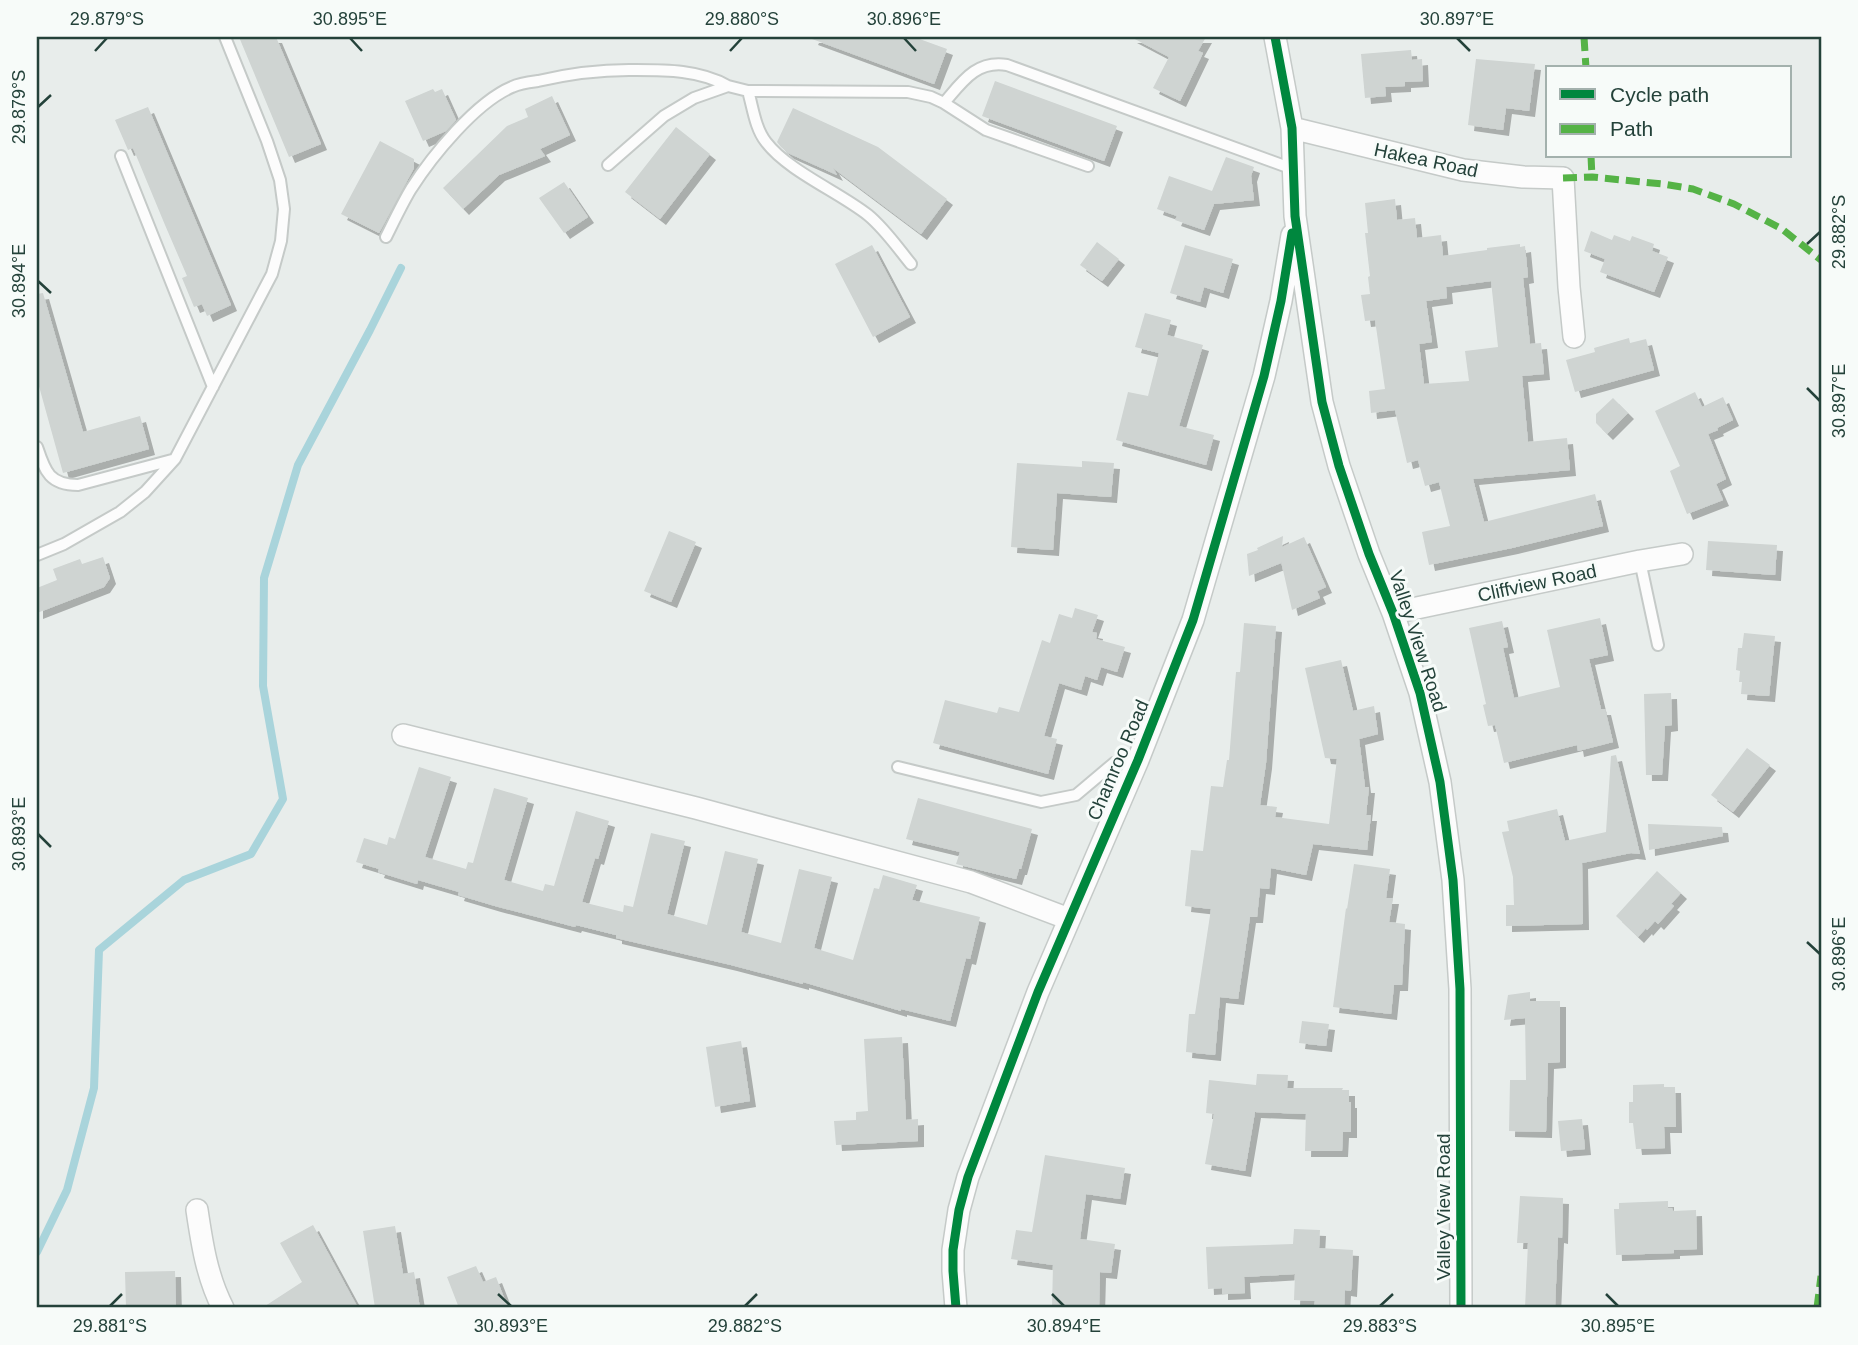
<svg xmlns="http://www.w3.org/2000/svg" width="1858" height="1345" viewBox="0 0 1858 1345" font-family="Arial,sans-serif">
<defs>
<filter id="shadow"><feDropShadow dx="6" dy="6" stdDeviation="0" flood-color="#0004"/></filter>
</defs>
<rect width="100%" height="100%" fill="#e8edeb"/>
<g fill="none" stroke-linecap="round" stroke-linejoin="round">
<path stroke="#a9d4db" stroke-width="8" d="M37,1252L67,1190L94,1088L99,950L184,880L251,854L283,799L263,686L264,578L298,465L370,330L401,268"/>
</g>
<path fill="#cfd4d2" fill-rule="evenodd" filter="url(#shadow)" d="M239,37H276L321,144L289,157Z
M813,37H914L947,49L934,84L812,39Z
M1131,37H1206L1198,51L1203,53L1180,101L1153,88L1169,57Z
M1411,50L1412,60L1422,59L1423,81L1405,82V86L1385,87L1386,96L1365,98L1361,54Z
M1476,59L1535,64L1529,111L1506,108L1503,130L1468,125Z
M995,81L1117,126L1104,161L982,116Z
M433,89L435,92L442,89L456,120L446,131L423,141L405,101Z
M552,96L570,135L540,149L545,156L499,175L463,209L443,188L507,126L528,117L525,109Z
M148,107L231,305L207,316L202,304L194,307L182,278L187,276L165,225L133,148L128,150L115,120Z
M793,108L878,147L947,199L921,234L833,168L837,175L788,153L781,147L777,142Z
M676,127L710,154L660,219L625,192Z
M380,141L414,159V168L379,233L341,214Z
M1226,157L1254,167L1251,176L1254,200L1214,204L1204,230L1175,220L1177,216L1157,209L1169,176L1212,191Z
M564,182L588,217L564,233L539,198Z
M1395,199L1397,220L1415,218L1417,238L1441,235L1443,256L1487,250V248L1520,244V247L1525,246L1528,277L1523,278L1530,344L1541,343L1544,374L1522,376L1528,442L1567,438L1570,470L1473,479L1484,522L1595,494L1603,526L1512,548L1429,565L1422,532L1450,526L1439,482L1425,486L1418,460L1407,463L1395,410L1371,413L1369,391L1385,389L1375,320L1365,321L1361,295L1370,294L1368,277L1370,276L1365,233H1368L1365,203ZM1491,281L1498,347L1465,351L1469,381L1424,384L1419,344L1432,342L1426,301L1447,298L1446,287Z
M1591,231L1612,240L1614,235L1630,241L1632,236L1654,244L1652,251L1668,257L1654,292L1600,272L1605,259L1584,251Z
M1097,242L1119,259L1102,281L1080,265Z
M872,245L910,317L873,337L835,264Z
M1185,245L1233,259L1223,293L1204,287L1200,302L1170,293Z
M43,293L83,432L140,416L149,449L63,473L37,379V294Z
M1145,313L1171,320L1167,335L1203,345L1179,426L1214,435L1206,465L1116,440L1128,392L1148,396L1159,353L1135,347Z
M1629,338L1630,343L1646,339L1654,370L1575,392L1566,360L1595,352L1594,348Z
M1695,392L1702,407L1723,397L1733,420L1717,428L1718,430L1708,434L1726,479L1716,484L1723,500L1687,514L1670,471L1680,466L1655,411Z
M1613,398L1628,413L1607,434L1596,423V414Z
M1082,461L1114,463L1111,497L1057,493L1053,550L1011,547L1017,463L1082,467Z
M669,531L696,542L671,602L644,591Z
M1283,536L1282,547L1304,537L1326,587L1317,591L1320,598L1292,610L1281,561V563L1249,576L1247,554L1258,550L1257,548Z
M1708,541L1777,545L1775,575L1706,570Z
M103,557L110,578L104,587L37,613V588L57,580L53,569L80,559L82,564Z
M1075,608L1098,615L1092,632L1097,633L1096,639L1125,647L1117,672L1101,667L1097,680L1085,676L1081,690L1059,683L1044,736L1057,739L1048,774L933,743L945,700L997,713L999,707L1019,712L1042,640L1050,643L1059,614L1072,618Z
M1600,618L1608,655L1589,659L1601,709H1605L1613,742L1578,751L1577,745L1504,763L1495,725L1488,726L1483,705L1486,704L1469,628L1502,621L1508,647L1503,648L1514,698L1560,687L1547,630Z
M1244,623L1276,626L1266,763L1260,805L1277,807L1275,817L1329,824L1337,759L1325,758L1305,668L1341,660L1353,711L1374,706L1378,734L1359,739L1365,787H1369L1366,815H1371L1367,850L1313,844L1306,875L1271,868L1269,889L1260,888L1257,917H1250L1238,999L1220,997L1215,1055L1186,1052L1189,1014H1195L1211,909L1185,906L1191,850L1203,851L1211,786L1223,787L1227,760H1229L1236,672H1240Z
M1744,633L1775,636L1769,696L1741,694L1742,682H1739L1740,671L1736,670L1738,648H1742Z
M1671,693L1672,725L1665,726L1662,775H1646L1644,694Z
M1747,748L1770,765L1733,812L1711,795Z
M1616,755L1640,854L1631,853L1582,863L1583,924L1506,926V905H1514L1513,877L1502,832L1509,831L1507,821L1557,809L1565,841L1606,832L1611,756Z
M419,767L451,777L425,857L466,869L468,862L473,863L494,788L528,798L504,880L543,891L545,884L554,886L576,811L609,821L598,859L595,858L582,902L623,912L624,905L633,907L651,833L685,841L667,914L707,925L725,851L758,859L741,932L781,943L799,869L832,877L814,948L853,960L874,888L879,889L883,875L917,885L912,900L980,917L970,959L966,958L950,1021L901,1009V1011L803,982V984L731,965L616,938V935L576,925L575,927L495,906L458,895L459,892L418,880L417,884L378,872L379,869L356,862L364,838L387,845L389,837L395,839Z
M918,798L1032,829L1021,869H1019L1016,879L956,864L960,852L906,839Z
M1648,824L1722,827L1723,836L1649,850Z
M1354,864L1390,869L1386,898H1393L1389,922L1405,924L1402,985H1394L1391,1014L1333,1007L1346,908L1347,909Z
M1657,871L1681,893L1671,904L1674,906L1658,924L1655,921L1647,930L1646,928L1638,937L1616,916Z
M1530,992V1001H1560V1062L1548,1063L1546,1132L1509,1131L1510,1080H1526L1525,1018L1504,1020L1508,995Z
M1302,1021L1329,1024L1326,1046L1299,1043Z
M902,1037L906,1120L918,1119V1141L836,1145L834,1121L856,1120V1112L868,1111L864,1039Z
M741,1041L750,1101L715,1107L706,1047Z
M1257,1074L1288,1075L1287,1088H1343L1342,1090H1349V1102H1351V1132H1343L1342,1151H1305L1306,1114L1255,1112L1245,1171L1205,1164L1214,1114L1206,1113L1209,1080L1256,1085Z
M1664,1084V1087H1675L1676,1127H1664L1665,1148L1636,1149L1633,1123H1629V1102H1633V1085Z
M1582,1119L1585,1149L1561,1151L1558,1121Z
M1045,1155L1125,1168L1120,1199L1086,1194L1080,1239L1115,1244L1111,1273L1100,1272L1099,1308H1052L1053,1265L1011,1259L1016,1230L1032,1232Z
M1520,1196L1563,1198L1562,1238L1558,1237L1555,1308H1525L1528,1243H1517Z
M1668,1201V1208H1672L1673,1211L1696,1210L1697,1249L1674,1250V1253L1616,1255L1614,1209H1619V1203Z
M313,1225L358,1308H262L302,1282L280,1243Z
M395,1226L403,1274L414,1272L420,1308H375L363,1231Z
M1294,1229L1320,1230L1319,1248L1353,1250L1351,1291L1345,1290L1344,1308L1314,1307L1315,1301L1294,1300L1295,1274L1244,1277L1245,1293L1222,1294V1288L1208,1289L1206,1247L1293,1244Z
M476,1266L483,1282L496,1277L508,1308H459L447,1277Z
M175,1271L176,1308H126L125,1272Z"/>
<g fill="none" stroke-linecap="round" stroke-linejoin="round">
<defs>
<path id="lane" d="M748,91C753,108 755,128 766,142C788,171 839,192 868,215C885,229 897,247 911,264
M944,103C962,82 976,60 1007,65L1293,169
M121,156L213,387
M608,165L664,116L694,98L728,86L748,91L908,92L931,97L944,103L986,130L1088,166
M386,237C394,221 402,204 411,189C432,156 476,102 512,87C520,83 530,82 538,81C568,74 599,70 629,70C663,70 698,69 728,86
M37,447C45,471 49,485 78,485L172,460
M37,555L64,544L120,512L145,492L175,459L272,274L281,241L284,209L280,180L267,141L225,37
M1640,561L1658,645
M898,767L1041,802L1076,795L1114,763L1138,760"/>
<path id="street" d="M1275,37L1292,128L1295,216L1322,402L1339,466L1369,554L1393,613L1420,693L1440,782L1453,880L1460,989L1461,1308
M1292,128L1463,170L1523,177L1563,178L1569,287L1574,337
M1393,613L1640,561L1682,554
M403,735L696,808L971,882L1069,919
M197,1210C202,1244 207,1277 223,1308
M956,1308L953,1271V1250L959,1210L968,1177L1038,992L1138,760L1193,620L1264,376L1281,301L1292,235"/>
</defs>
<use href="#lane" stroke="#c5cac8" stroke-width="14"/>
<use href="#street" stroke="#c5cac8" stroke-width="24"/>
<use href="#lane" stroke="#fcfcfc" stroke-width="10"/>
<use href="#street" stroke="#fcfcfc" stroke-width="21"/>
<path stroke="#55b346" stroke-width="7" stroke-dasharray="14 7" stroke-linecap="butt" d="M1584,37L1586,68
M1591,156L1592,177
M1563,178L1592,177L1663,184L1693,189L1734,204L1782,229L1821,260
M1817,1308L1821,1276"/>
<defs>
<path id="cycleway" d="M1275,37L1292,128L1295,216L1322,402L1339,466L1369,554L1393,613L1420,693L1440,782L1453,880L1460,989L1461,1308
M956,1308L953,1271V1250L959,1210L968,1177L1038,992L1138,760L1193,620L1264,376L1281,301L1292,233"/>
</defs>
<use href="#cycleway" stroke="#f7fbf9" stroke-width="13"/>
<use href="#cycleway" stroke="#00873e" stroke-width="9"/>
</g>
<path fill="none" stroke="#24423a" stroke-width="2.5" d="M350,38L362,51M904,38L916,51M1457,38L1470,51M95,51L107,38M730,51L742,38M38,107L51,95M1807,244L1820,232M38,281L51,293M1807,388L1820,401M38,834L51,847M1807,942L1820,954M498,1294L511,1306M1052,1294L1064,1306M1606,1294L1618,1306M110,1306L122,1294M745,1306L757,1294M1380,1306L1393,1294"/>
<g text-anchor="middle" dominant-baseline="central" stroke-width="6" stroke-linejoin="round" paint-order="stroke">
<g font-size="19" fill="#24423a" stroke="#f7fbf9">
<text transform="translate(1426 160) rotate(12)">Hakea Road</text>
<text transform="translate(1537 583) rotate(-12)">Cliffview Road</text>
<text transform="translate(1418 641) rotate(72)">Valley View Road</text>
<text transform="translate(1118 760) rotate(-67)">Chamroo Road</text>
<text transform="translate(1443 1207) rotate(-90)">Valley View Road</text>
</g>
</g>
<rect width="1858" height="1345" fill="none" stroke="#f7fbf9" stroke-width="77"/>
<rect x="1546" y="66" width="245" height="91" fill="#f7fbf9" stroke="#a3b1ad" stroke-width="2"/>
<rect x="1560" y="89" width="35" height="10" fill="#00873e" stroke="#a3b1ad" stroke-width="2"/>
<text x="1610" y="102" font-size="21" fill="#24423a">Cycle path</text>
<rect x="1560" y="124" width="35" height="10" fill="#55b346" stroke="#a3b1ad" stroke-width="2"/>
<text x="1610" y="136" font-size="21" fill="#24423a">Path</text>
<rect x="38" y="38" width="1782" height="1268" fill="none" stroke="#24423a" stroke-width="2.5"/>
<g font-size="18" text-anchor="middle" fill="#24423a">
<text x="107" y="25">29.879°S</text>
<text x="350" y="25">30.895°E</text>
<text x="742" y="25">29.880°S</text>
<text x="904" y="25">30.896°E</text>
<text x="1457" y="25">30.897°E</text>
<text transform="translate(19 107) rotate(-90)" y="6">29.879°S</text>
<text transform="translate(1839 232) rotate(-90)" y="6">29.882°S</text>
<text transform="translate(19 281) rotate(-90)" y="6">30.894°E</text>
<text transform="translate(1839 401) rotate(-90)" y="6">30.897°E</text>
<text transform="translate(19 834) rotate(-90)" y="6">30.893°E</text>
<text transform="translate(1839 954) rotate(-90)" y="6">30.896°E</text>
<text x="110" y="1332">29.881°S</text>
<text x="511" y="1332">30.893°E</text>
<text x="745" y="1332">29.882°S</text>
<text x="1064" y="1332">30.894°E</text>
<text x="1380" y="1332">29.883°S</text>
<text x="1618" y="1332">30.895°E</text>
</g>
</svg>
